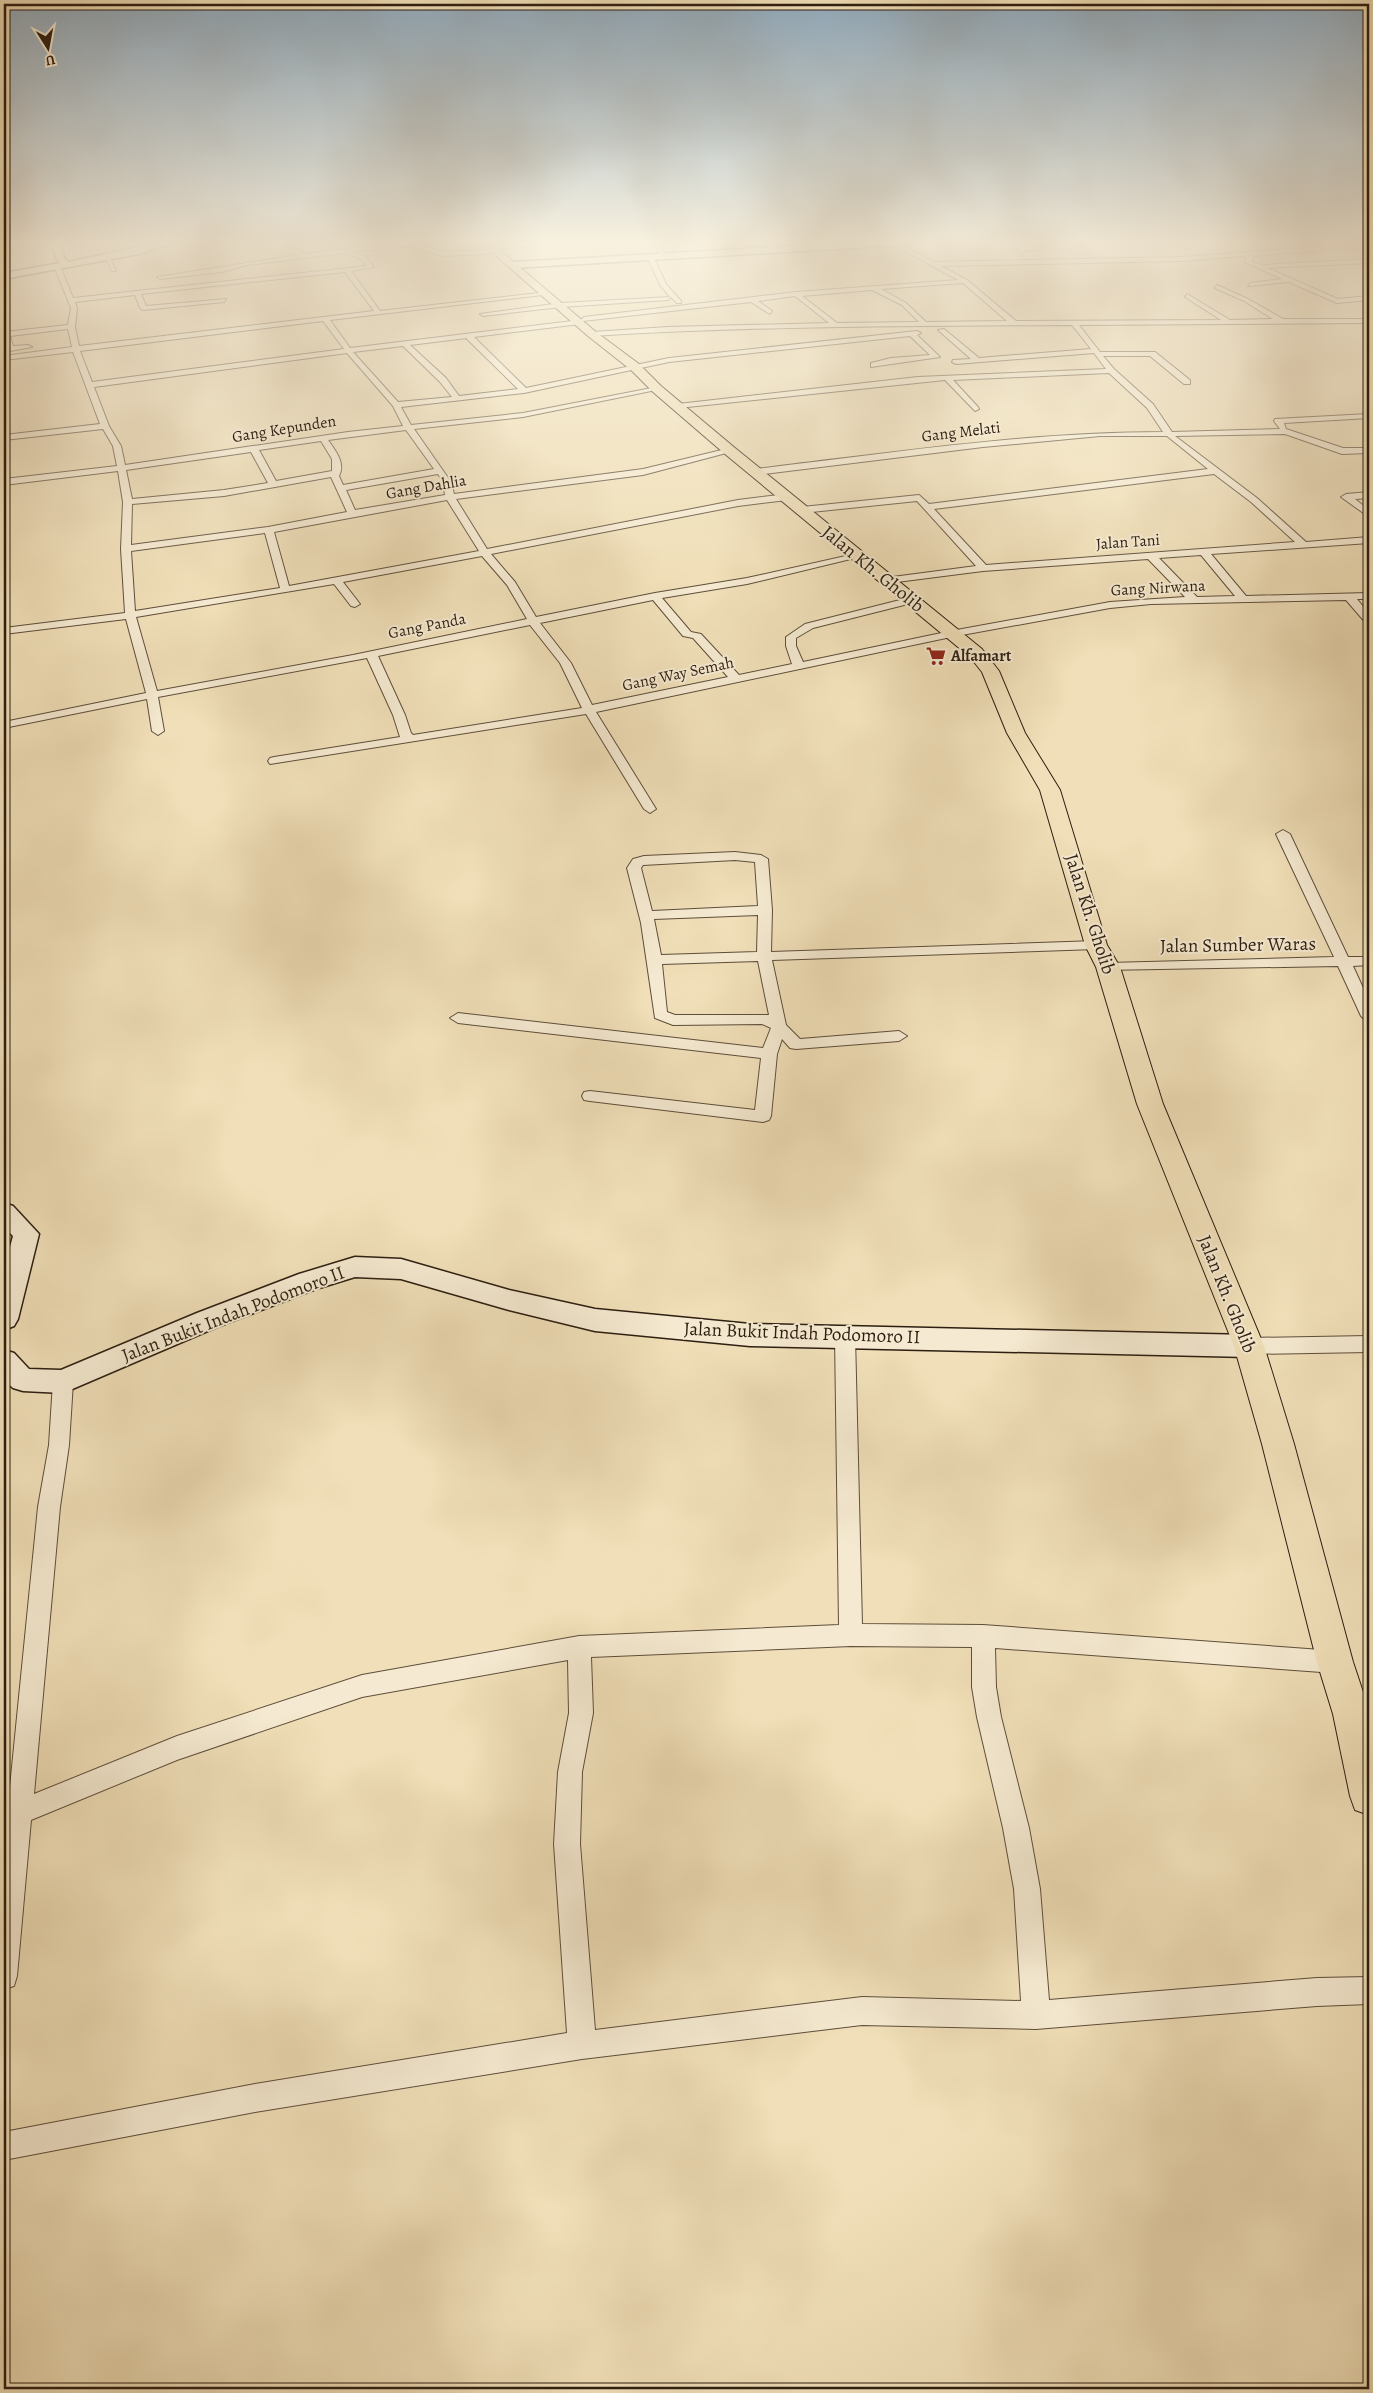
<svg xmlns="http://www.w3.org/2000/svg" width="1373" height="2393" viewBox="0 0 1373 2393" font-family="Alegreya,serif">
<rect width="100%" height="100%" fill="#f0dfb8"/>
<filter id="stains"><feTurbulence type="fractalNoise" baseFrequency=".004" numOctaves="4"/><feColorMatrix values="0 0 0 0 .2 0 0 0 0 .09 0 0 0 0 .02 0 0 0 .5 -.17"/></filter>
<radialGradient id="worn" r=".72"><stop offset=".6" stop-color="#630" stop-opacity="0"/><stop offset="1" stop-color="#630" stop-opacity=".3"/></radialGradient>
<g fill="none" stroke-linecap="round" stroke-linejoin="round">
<defs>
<path id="street" d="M282,242H288L303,254L391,243L412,242L442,252L486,250L502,244L627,242L503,248L487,254L441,256L411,246L350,252L366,257L374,267L351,271L380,311L548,292L551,294L330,320L350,348L581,320L584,317L796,292L958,280L892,244V242H896L934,262L1182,257L1369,243V247L1251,256L1254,258L1251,261L1262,265L1369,259V263L1267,268L1338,299L1369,296V300L1337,303L1289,282L1248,286L1250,283L1282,279L1245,262L1247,258L1243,256L1182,261L941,266L967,280L1016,321L1221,320L1185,297L1187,294L1230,320L1273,319L1244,301L1215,288L1217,285L1248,299L1283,319H1369V323L1079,325L1100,352H1155L1190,380V384H1184L1150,356H1103L1114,369L1153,404L1172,432L1280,429L1274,421L1275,419L1369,414V418L1284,423L1286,429L1343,448H1369V453L1342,454L1285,434L1175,436L1257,498L1306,542L1369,537V543L1211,554L1246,596L1369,593V599H1357L1369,614V623L1365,622L1346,600L1151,604L1110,608L951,637L596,712L656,809L650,813L644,809L586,714L270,764L268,761L270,758L274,757L400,737L393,715L367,658L158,697L164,731L158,735L152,731L147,699L4,728V722L146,693L126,619L4,634V628L125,613L121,549L123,502L118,471L4,485V479L117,466L113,446L103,429L4,440V435L100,424L73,352L4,360V356L72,347L68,329L10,336L13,346L28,345L32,347L10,351L6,349L4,332L68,325L71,308L54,266L57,264L60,266L73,298L367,266L359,258L343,253L247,265L222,272L160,279L157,277L297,255ZM345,272L374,311L79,346L75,327L77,308L75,302L135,295L140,308L143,310L224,302L226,299L146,306L141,294ZM963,283L1007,321L926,322L906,303L881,289ZM872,290L902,305L919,322L837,323L802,296ZM795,296L829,323L668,327L592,332L588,334L592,336C752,326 913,326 1072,325L1091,349L979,358L944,329L938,330L971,359L953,360L952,362L956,364L1094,353L1106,369L918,377L678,404L674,406L678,408L945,380L975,411L979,409L978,407L953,380L1109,373L1147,408L1163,432C1027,432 891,453 756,469L752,472L756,475L983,447L1100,436H1167L1208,469L929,504L919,495L802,507L797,510L802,513L917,501L976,566L885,578L884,580L889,583L983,571L1148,559L1185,597L1110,602L951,631L803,662L796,646V638L813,628L916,602L917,600L912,597L805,624L786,637V646L792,664L739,675L701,634L691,632L662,598L747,584L859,557V553L747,578L655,593L536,617L515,582L491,554L738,506L787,500L792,497L787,494L738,500L487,549L456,499L643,475L734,451L730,448L643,469L454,494L451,482L414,429L523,417L661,389L657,387L523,413L411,425L401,407L524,393L669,362L910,336L930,355L891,358L871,363V367L940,357L917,335L921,333L917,331L669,358L526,388L474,337L580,324L583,321L751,302L770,314L772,311L758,301ZM323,321L344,349L92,382L80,351ZM467,338V339L518,389L459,396L446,378L410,345ZM403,346L440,382L452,397L398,402L353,352ZM347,353L393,406L403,426L348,432L125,465L121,446L109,426L94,387ZM406,430L434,469L343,485L339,476C346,463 335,450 328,440ZM321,441L332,459V471L276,481L259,450ZM251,452L268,483L224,490L132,499L126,470ZM438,474L443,482L445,495L355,510L346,490ZM1214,474L1251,502L1295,542L986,565L934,509ZM331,477L347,512L268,527L131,545L132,504L224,496ZM447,500L479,551L289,586L274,532ZM265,533L280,588L135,611L131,551ZM1201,555L1235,596L1197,597L1159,558ZM482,556L507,585L527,619L353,655L157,691L136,617L334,584L351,606L355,607L360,604L343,582ZM653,600L683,636L693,638L728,677L592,705L571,663L540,623ZM530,625L560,663L582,708L413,735L411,733L405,715L378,656Z
M653,242H659L665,256H661Z
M765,242H771L775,251H771Z
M1086,242H1212L1086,246L1023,251L1024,254L1021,256L1016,249Z
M650,254L653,256L666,284L681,301V303H677L671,297L668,300L561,307L483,316L480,314L561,303L670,297L660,285L647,256Z
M105,256H109L116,271H112Z
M1369,492V498L1355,499L1369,510V517L1341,497L1346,494Z
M1283,830L1290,834L1348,957H1369V965L1353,966L1369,1001V1021L1364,1019L1361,1016L1338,966L1103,970L1101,967L1103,964L1108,963L1334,957L1276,834Z
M735,852L761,855L768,859L772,910L771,952L1096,941L1103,945L1096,949L772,960L786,1025L800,1039L899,1031L907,1036L899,1041L796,1049L790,1048L782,1039L777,1054L771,1116L769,1120L763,1122L590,1101L584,1100L582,1096L584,1092L590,1091L755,1110L761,1058L458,1023L450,1018L458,1013L763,1048L771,1028L762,1024L673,1025L655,1018L641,923L627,868L633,859L644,856ZM735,860L755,862L758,906L652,911L641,868L643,865ZM758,915L757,952L661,955L654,919ZM758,961L769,1015H675L667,1012L662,964Z
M845,1328L852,1331L855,1336L862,1624L983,1625L1335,1651L1343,1654L1347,1662L1343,1670L1335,1673L995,1648L996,1687L1001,1717L1029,1828L1040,1889L1049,2000L1317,1978L1369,1977V2004L1317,2006L1036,2029L862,2025L582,2059L255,2112L4,2160V2132L255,2084L567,2033L554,1844L558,1772L569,1713L568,1660L362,1697L177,1760L31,1820L17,1976L14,1986L4,1989V1847L38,1507L49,1445L53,1382L56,1376L63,1374L70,1376L73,1382L69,1445L60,1507L34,1794L177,1736L362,1675L579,1636L839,1625L835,1336L838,1331ZM851,1646L972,1647V1687L977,1717L1003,1828L1014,1889L1021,2001L862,1997L595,2030L580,1844L582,1772L593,1713L591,1657Z
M1369,1336V1352L1249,1354L1242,1351L1239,1346L1242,1341L1249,1338Z"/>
<path id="secondary" d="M52,242H60L64,257L68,262L163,242H176L139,254L4,279V273L60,263L56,258Z
M868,242H911L907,245L513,268L509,265L513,262Z
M4,1203L13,1206L39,1234L18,1319L14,1326L4,1330V1269L13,1236L4,1227Z
M355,1257L401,1259L509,1290L595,1309L750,1324L1249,1335L1259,1338L1263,1346L1259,1354L1249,1357L750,1346L595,1331L509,1310L401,1279L355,1277L316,1289L217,1327L63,1393L23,1391L13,1388L4,1380V1350L14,1353L29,1369L61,1370L197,1313L299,1274Z"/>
<path id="primary" d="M480,242H490L596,332L639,364L661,386L735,448L982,649L999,671L1025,733L1060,790L1107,945L1120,967L1163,1104L1264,1346L1294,1444L1353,1662L1369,1710V1815L1355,1810L1350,1796L1333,1714L1317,1662L1262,1444L1234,1346L1137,1104L1096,967L1085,945L1040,790L1007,733L982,672L970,657L725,454L653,392L631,370L588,336Z"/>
</defs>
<use href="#street" stroke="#5e4e3b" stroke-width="2"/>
<use href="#secondary" stroke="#2d1e11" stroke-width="3"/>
<use href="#primary" stroke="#2d1e11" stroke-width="2"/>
<use href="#street" fill="#f5ead1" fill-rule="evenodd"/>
<use href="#secondary" fill="#f5ead1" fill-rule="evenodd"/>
<use href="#primary" fill="#f0dfb8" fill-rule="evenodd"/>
</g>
<linearGradient id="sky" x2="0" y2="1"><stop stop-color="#91abbe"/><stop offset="0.42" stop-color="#f8f1df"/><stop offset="1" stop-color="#f8f1df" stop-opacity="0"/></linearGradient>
<rect width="1373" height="577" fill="url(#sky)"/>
<defs>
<symbol id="supermarket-bare" viewBox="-9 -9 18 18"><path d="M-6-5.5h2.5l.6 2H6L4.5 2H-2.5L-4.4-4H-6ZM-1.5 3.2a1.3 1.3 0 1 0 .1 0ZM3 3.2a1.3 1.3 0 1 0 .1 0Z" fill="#8f2418" stroke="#f5ead1" stroke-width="2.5" paint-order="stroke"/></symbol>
</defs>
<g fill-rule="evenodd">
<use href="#supermarket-bare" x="922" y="642" width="28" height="28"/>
</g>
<g text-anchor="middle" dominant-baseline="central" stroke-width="4" stroke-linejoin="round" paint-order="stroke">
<g font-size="16" fill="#2d1e11" stroke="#f5ead1">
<text transform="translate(284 429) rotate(-9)">Gang Kepunden</text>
<text transform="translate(961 432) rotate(-7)">Gang Melati</text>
<text transform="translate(426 487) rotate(-10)">Gang Dahlia</text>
<text transform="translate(1128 542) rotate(-4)">Jalan Tani</text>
<text transform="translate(1158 588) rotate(-3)">Gang Nirwana</text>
<text transform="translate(427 626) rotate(-11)">Gang Panda</text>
<text transform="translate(678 674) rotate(-12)">Gang Way Semah</text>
</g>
<g font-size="16" font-weight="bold" fill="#2d1e11" stroke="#f5ead1" text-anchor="start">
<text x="951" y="656">Alfamart</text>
</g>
<g font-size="19" fill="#2d1e11" stroke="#f5ead1">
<text transform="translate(873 569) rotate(39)">Jalan Kh. Gholib</text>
<text transform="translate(1090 914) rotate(72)">Jalan Kh. Gholib</text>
<text transform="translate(1238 945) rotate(-1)">Jalan Sumber Waras</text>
<text transform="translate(1227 1294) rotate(68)">Jalan Kh. Gholib</text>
<text transform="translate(233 1314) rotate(-21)">Jalan Bukit Indah Podomoro II</text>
<text transform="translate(802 1333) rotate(2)">Jalan Bukit Indah Podomoro II</text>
</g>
</g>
<rect width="1373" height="2393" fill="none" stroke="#f0dfb8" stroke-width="20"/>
<rect x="5" y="5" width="1363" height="2383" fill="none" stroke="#2d1e11" stroke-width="2.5"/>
<rect x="10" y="10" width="1353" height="2373" fill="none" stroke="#2d1e11"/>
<g transform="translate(48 48) rotate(169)" stroke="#f5ead1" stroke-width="4" paint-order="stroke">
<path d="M0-4L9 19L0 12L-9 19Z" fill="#2d1e11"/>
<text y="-8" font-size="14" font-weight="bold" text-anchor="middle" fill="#2d1e11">U</text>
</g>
<rect width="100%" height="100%" filter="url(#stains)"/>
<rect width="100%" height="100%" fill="url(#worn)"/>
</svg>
